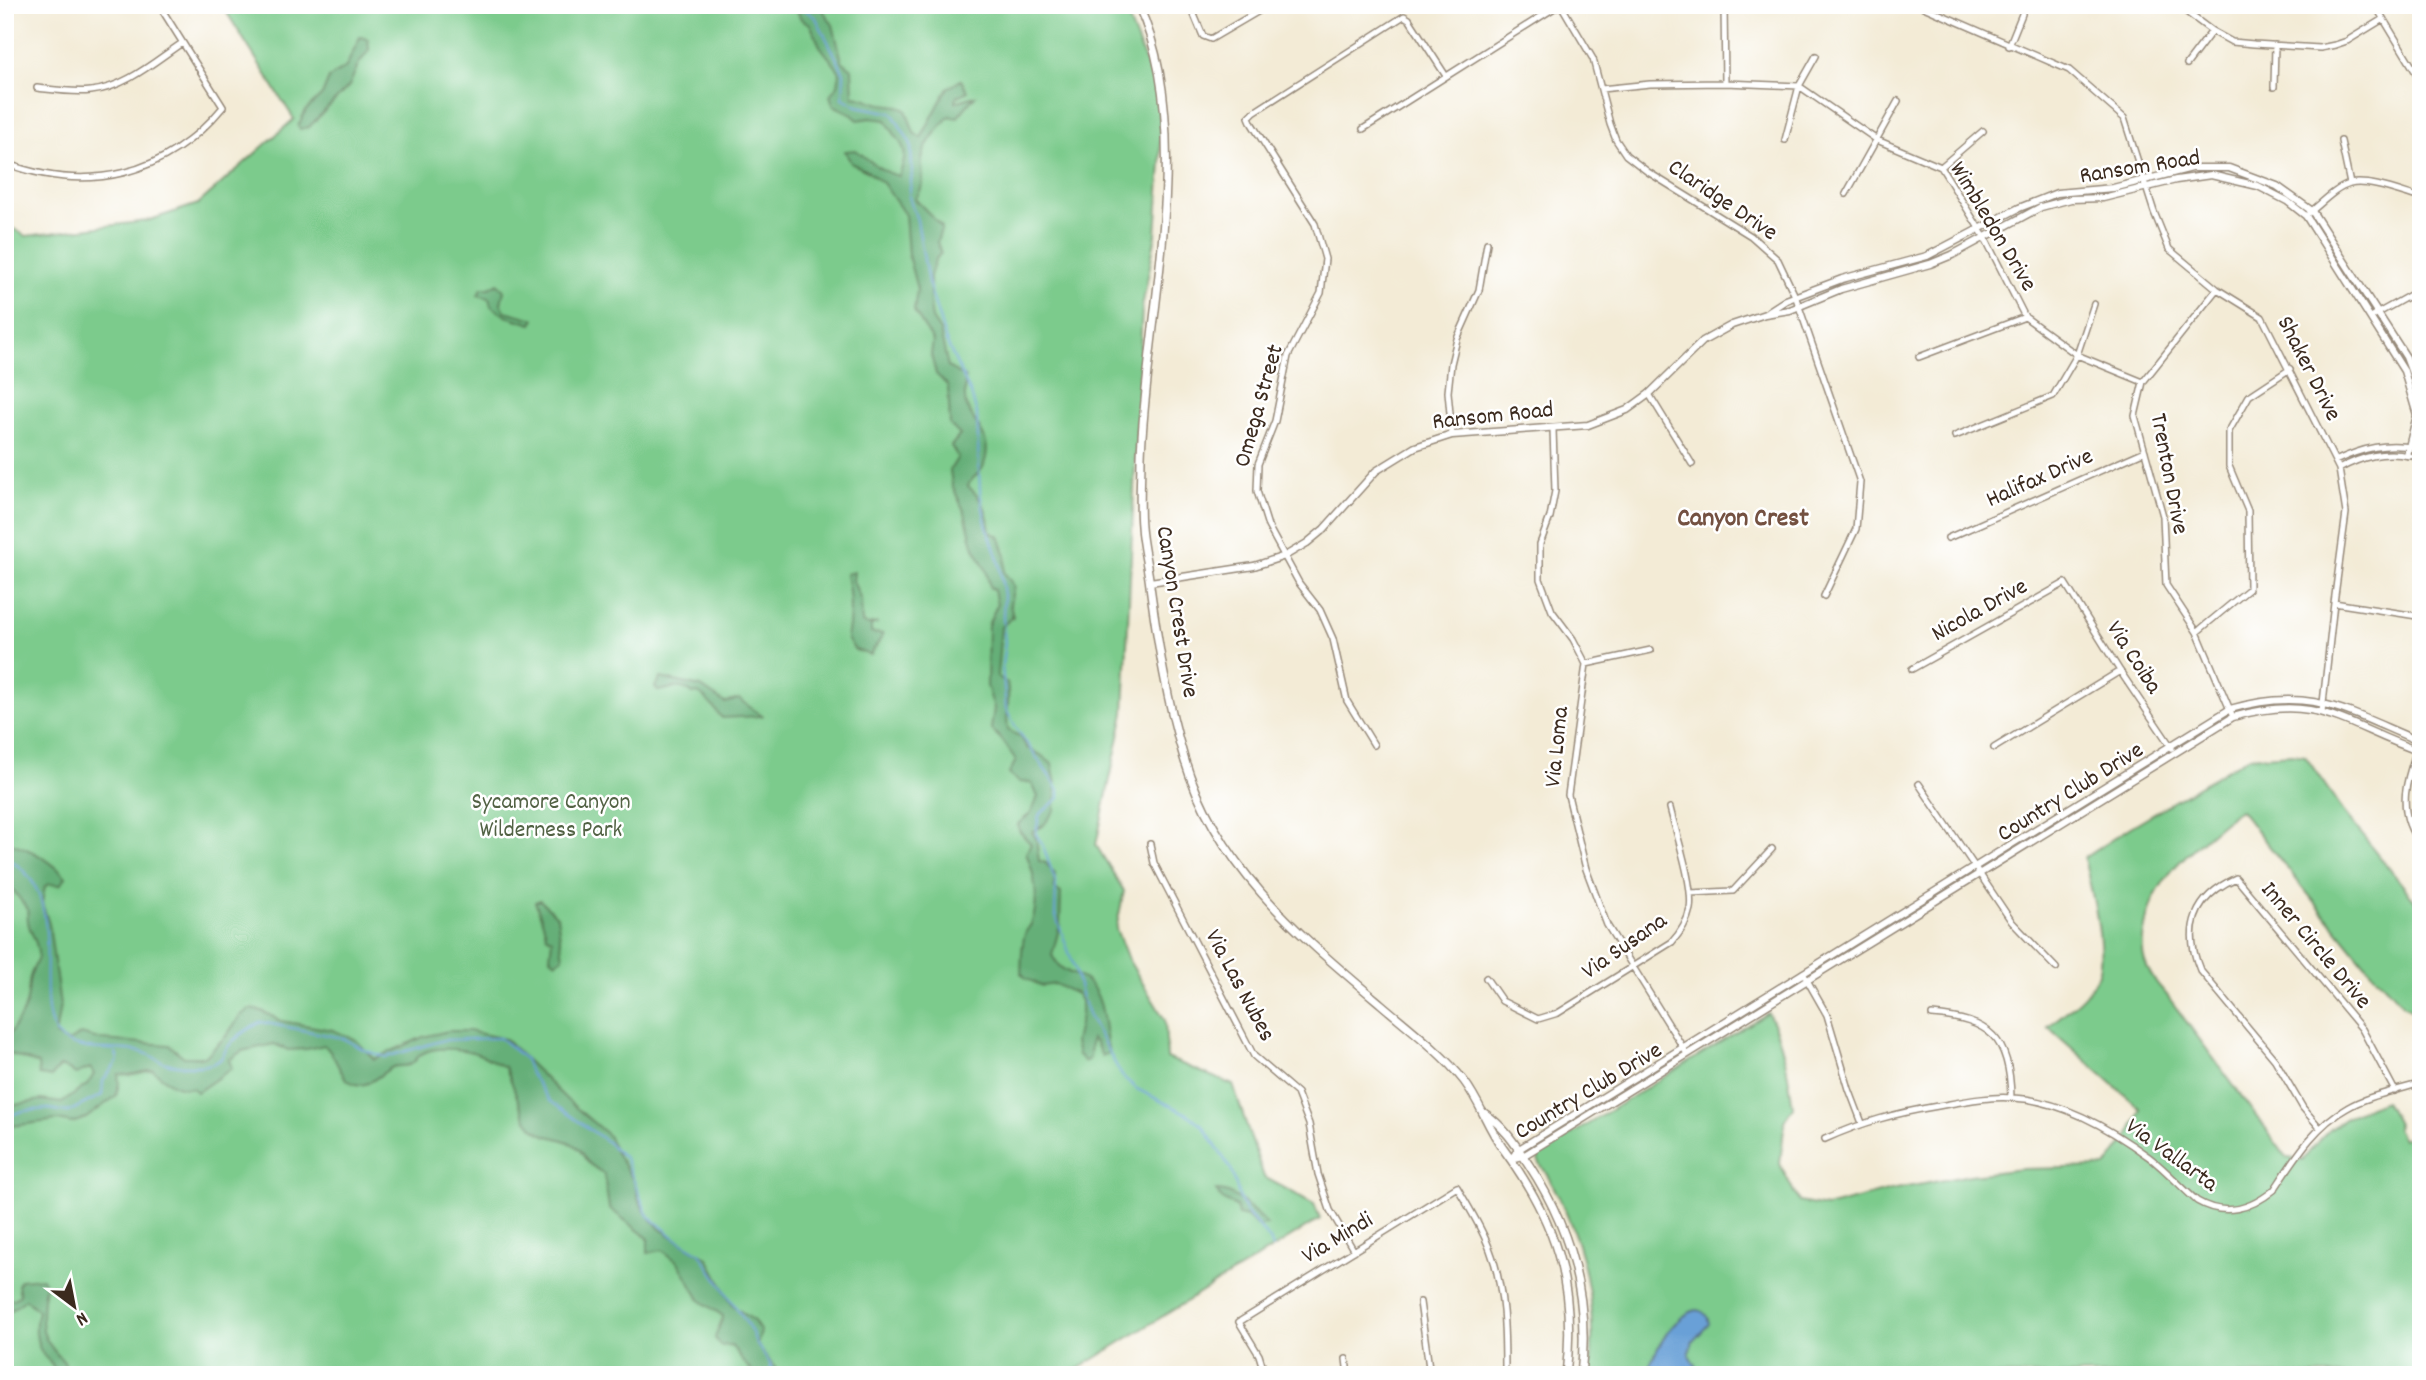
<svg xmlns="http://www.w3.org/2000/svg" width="2426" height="1380" viewBox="0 0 2426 1380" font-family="Dekko,sans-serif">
<rect width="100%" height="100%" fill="#fff"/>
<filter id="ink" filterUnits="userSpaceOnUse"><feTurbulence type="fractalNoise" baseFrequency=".0143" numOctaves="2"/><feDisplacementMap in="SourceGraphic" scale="14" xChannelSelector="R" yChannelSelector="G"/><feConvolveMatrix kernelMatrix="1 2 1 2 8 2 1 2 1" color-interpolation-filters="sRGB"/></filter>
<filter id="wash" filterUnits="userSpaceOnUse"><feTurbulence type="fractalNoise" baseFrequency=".00686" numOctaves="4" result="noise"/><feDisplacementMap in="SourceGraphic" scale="28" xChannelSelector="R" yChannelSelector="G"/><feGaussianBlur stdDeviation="1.57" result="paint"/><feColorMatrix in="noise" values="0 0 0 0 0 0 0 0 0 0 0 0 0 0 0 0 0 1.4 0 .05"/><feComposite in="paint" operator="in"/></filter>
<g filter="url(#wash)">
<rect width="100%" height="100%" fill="#f3ebd6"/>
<path fill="#7ccb8c" stroke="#5c7a55" stroke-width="2" d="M222,5H1123L1159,96L1161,164L1156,234L1142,308L1124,713L1096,845L1124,891L1116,929L1128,959L1165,1020L1167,1058L1233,1085L1264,1177L1314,1204L1320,1219L1068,1375H5V224L26,236L147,221L198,204L294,119Z
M2292,754L2305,756L2343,811L2421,908V1015L2403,1005L2364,963L2240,810L2236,812C2199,844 2157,872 2146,922C2138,954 2144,970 2166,994L2287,1158L2303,1160C2327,1127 2346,1114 2385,1101L2398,1126L2396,1128L2402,1139L2421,1131V1375H1590C1599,1297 1580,1226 1538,1160V1155L1768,1013C1784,1043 1788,1073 1793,1107L1785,1119L1780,1164L1799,1202L1826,1207L1891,1190L1970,1175L2022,1169L2106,1167L2129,1135L2141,1109L2048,1027C2064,1012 2089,997 2097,976C2108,950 2090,886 2084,858L2129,828L2248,757Z"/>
<path fill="#65af78" stroke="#506c4b" stroke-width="2" d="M794,5H808L822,9L833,25L842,61L852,69L853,96C867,97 873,103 883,104C895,106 895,104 906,110L914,133L921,138L947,89L961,80L968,91L956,97L955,102L975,96L957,118L949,116C940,127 927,141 923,155C918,169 930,180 915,199L942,227L937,242L941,253L935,260L930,276V305L932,319L940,331L948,367L965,377C965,385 964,397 966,405C975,427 994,437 984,465C981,474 971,477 968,486C984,501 988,510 990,532L999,536L1006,556L1004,572L1014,586L1010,604L1013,617L1001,627L997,676L1007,683C1011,700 1005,713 1008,730L1021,737L1027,748L1041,755L1052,764L1056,784L1055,810L1043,826L1032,832L1036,838L1039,861L1046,863L1055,874L1054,888L1061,893L1060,925L1052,955C1062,978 1080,970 1093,988C1105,1005 1104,1033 1109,1053L1102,1056L1095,1042L1091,1039L1090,1058L1085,1062L1078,1055L1075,1042L1081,1015V1001L1077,994L1055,984L1042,986L1027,979L1021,973C1022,961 1021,945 1025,934C1026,930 1029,928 1031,924C1040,902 1035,874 1026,853L1031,844L1019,831L1018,824L1030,814L1038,797L1032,783L1019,782L1009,774L1016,760L1002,740L991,729L994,708L987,686L988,625L997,605L994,590L990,588L986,570L973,545L965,513L952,485L950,470L958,457L951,446L960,435L950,425L948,386L936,374L931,355L933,341L914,311L917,289L908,255L905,215L883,183L867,171L851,163L845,151L856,150C870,161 882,172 899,176C912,143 899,146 886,120L870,118L858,120L850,113L833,105L830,95L838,85L840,72L820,46L810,24L801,19Z
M360,37L368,39L369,50L358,65L349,86L309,127L300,129L298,126L306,110L322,95L329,78L346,67Z
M498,283L504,291L501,303L505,311L535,319L532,324L506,316L491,306L489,298L478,295L482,288H489Z
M854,572L853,581L861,600L862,623L868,625L878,623L871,625V633L883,634C880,643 874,646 871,655L855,650L847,639C851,618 851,596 846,574Z
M661,678L701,687L725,703L739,699L762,716L722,718C713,708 710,700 698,693L693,694C681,683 672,689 658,691L655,687Z
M5,841C28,848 50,859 66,877L60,885L50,884L45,886L42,903L49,924L60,1005L55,1036L68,1042L81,1034L102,1040L169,1045L184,1057H205L226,1036L241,1015L250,1009L262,1011L281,1021L333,1030L356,1040L374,1059L423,1037L448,1031H469L505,1039L567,1100L608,1135L615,1151L635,1183L638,1198L644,1210L660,1229L708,1258L733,1306L753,1320L761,1332L757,1345L781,1375H754L731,1345L720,1346L715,1338L723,1316L701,1301L678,1262L662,1250L648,1253V1238L609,1208L604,1174C598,1170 591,1166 586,1160C583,1156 581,1151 577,1147C558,1132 542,1144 526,1118C517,1102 514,1084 505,1067C496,1064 489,1058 481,1055C466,1049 436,1045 421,1054C417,1057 415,1063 409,1065C404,1067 398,1065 393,1067C379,1073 367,1093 349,1081C338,1073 337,1056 324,1045L307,1049L288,1050L274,1044L242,1051L229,1060L232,1068L197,1092L192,1088C175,1089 165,1080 153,1070L129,1075L118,1074L119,1083L116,1096L86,1118L72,1123L58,1120L12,1126L8,1115L9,1106L41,1100L62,1103L88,1084L94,1074L90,1068L76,1074L61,1066L51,1077L39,1075L38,1064L5,1052C5,1033 21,1022 26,1004C29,995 28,985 30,977C32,970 37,963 38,956C39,938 25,931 28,910L5,879Z
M540,900L557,916L563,957L556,962L550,957L552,939L546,935C545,925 539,912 535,902Z
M1216,1191C1236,1190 1254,1212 1267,1225L1258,1227L1247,1217L1238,1215L1236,1206L1223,1200Z
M42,1278C47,1286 44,1290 43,1299C40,1332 42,1339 65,1363L63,1375H49L54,1369C52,1361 48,1361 44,1356C35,1344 34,1325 38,1311L26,1299L5,1315V1299H14L20,1295L18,1285L20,1280Z"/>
<path fill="#69a0d7" stroke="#52657a" stroke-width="2" d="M1696,1310C1705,1311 1708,1316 1709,1324L1693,1341L1689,1355L1701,1375H1646C1655,1351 1670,1318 1696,1310Z"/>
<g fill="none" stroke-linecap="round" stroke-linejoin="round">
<path stroke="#69a0d7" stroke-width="2" d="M802,5L805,10L816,18L844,73L843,98L857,106L892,113L911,144L912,173L909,197L917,220L928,282L946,341L971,394L977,414L980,492L986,524L999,562L1004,595L1003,617L1005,643L1002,665L1006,709L1015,726L1059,790V798L1039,815L1036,834L1043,846L1056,883L1055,914L1075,969L1082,998L1089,1016L1122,1076L1137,1089L1189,1115L1203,1126L1232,1171L1240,1199L1246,1212L1270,1240L1273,1248
M5,858C79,892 23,1013 63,1040C86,1054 119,1046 142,1052C150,1054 158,1061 166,1063C178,1066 203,1068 214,1063C223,1060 222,1055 227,1048C235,1037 249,1028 261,1022L342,1038L367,1051L386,1057L444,1040L500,1038L525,1059L530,1073L550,1101L606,1141L625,1158L647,1214L675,1238L700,1253L751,1330L757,1345L770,1363L773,1375
M5,1117L23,1111L49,1109L68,1112L102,1095L103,1081L118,1061L116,1053"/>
</g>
</g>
<g filter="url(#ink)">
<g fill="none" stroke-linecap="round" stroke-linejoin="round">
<defs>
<path id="minor" d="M88,5H89
M1190,5L1203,36L1211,39L1269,5
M1561,5L1593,59L1610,124L1616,140L1626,155L1648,172L1751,236L1778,260L1796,298L1860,482L1856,529L1824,596
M1724,5L1725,83
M1919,5L2069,70L2124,118L2154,212L2169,249L2217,289L2262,317L2339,469L2346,513L2334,603L2322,712
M2177,5L2212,31L2232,42L2254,44L2320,48L2335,45L2347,41L2383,19
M2375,5L2421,81
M2009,46L2022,14V5
M2187,64L2212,31
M2274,87L2275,45
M37,88C55,90 73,93 91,91C125,88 155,61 182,43
M1601,89L1650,84L1725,83L1799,86L1877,140L1941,167L1985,238L2025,317L2077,355L2143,382
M1363,129L1559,5
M1785,140L1799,86L1816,56
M2341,141L2350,184
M5,163C88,194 166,176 223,107L159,5
M1941,167L1983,131
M1846,194L1898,101
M2309,213C2321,204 2335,188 2350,184C2368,179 2403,193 2421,198
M2217,289L2143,382L2135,416L2163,516L2166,585L2197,632L2233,717
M2371,317L2414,293
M1919,357L2025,317
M1649,394L1692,464
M1553,429L1555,491L1550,517L1540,544V579L1552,611L1573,639L1586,664L1568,795L1586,869L1607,925L1687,1054
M1452,435L1448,392L1451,364L1457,339L1479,290L1487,243
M1955,436L2053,396L2077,355L2094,304
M2335,461C2363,448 2386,442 2416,448
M2339,469C2362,456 2383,451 2410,456
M1948,538L2145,451
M2334,603L2417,616L2421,619
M2197,632L2249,589L2248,511L2229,466V431L2249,396L2290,369
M1586,664L1651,650
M1912,669L2065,583L2120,671L2172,748
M2420,742C2407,776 2394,812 2421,844
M1374,745L1347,701L1333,639L1320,610L1299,583L1268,526L1257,491L1258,464L1275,421L1288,356L1321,293L1325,259L1315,224L1252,124L1249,117L1254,112L1404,16L1409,19L1446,76
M1994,748L2120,671
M1919,784L2012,922L2056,968
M1150,844L1154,863L1254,1056L1297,1093L1309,1124L1318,1174L1330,1210L1354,1251
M1690,893L1733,891L1772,849
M1803,973L1827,1015L1849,1089L1862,1123
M1486,978L1502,1001L1538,1019L1558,1013L1672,942C1681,932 1687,923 1690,909C1694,886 1676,833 1670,808
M1932,1015C1990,1020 2010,1037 2011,1098
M2320,1128L2303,1108L2275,1060L2200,970C2183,929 2194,897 2236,878L2362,1029L2395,1091
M1825,1139C1863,1122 1896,1113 1938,1106C1961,1102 1989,1096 2013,1098C2061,1100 2111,1129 2149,1157C2166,1170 2181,1187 2197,1201C2224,1217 2251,1209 2274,1190C2294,1160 2314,1126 2347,1108C2369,1095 2397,1091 2421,1083
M1420,1302L1430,1375
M1346,1359L1348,1375
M1265,1375L1259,1355L1239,1322L1457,1187C1469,1208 1482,1228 1490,1250C1505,1289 1505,1334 1505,1375"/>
<path id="tertiary" d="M1769,311L1786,300L1842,279L1927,256L2019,208L2057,193L2113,188L2192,168H2229L2277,186L2312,211L2406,357L2421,397
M2416,448L2421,449
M2415,457L2421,458
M1150,582L1254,566L1285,556L1307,543L1324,529L1376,471L1415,447L1452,435L1588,425L1627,410L1649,394L1703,341L1732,325L1765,314L1790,310L1841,289L1930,264L1952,255L2041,207L2071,199L2103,198L2176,180L2211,175L2258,186L2287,201L2306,216L2404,371L2417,415L2407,455
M1511,1159L1519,1149L2230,709C2312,685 2347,712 2421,742
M1511,1159L1523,1156L2233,717C2320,692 2345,726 2421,752"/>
<path id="secondary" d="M1138,5C1198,129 1145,323 1141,457C1141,480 1139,504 1141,526C1142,546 1148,566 1150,586C1158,644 1167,702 1184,758C1217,867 1297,933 1381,1004C1409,1028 1441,1052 1464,1081C1480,1102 1487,1126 1502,1147C1555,1219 1577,1285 1566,1375
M1484,1113C1504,1126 1516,1145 1529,1165C1571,1229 1590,1298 1581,1375"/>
</defs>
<use href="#minor" stroke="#978a7a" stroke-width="8"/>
<use href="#tertiary" stroke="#978a7a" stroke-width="9"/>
<use href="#secondary" stroke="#978a7a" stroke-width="10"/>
<use href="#minor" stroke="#fff" stroke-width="5"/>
<use href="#tertiary" stroke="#fff" stroke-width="6"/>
<use href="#secondary" stroke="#fff" stroke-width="7"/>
</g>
</g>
<g text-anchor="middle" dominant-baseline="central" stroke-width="5" stroke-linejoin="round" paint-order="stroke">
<g font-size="24" fill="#3b2a1e" stroke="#fff">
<text transform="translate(2140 168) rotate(-9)">Ransom Road</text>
<text transform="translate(1722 201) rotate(34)">Claridge Drive</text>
<text transform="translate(1992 227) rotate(59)">Wimbledon Drive</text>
<text transform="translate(2308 369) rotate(63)">Shaker Drive</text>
<text transform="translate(1260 406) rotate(-74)">Omega Street</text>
<text transform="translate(1493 417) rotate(-6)">Ransom Road</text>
<text transform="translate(2168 474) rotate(79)">Trenton Drive</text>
<text transform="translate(2040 479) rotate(-24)">Halifax Drive</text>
<text transform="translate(1980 611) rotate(-29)">Nicola Drive</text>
<text transform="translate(1176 612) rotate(81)">Canyon Crest Drive</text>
<text transform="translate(2133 658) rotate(57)">Via Coiba</text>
<text transform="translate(1558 747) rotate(-84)">Via Loma</text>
<text transform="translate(2071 793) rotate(-32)">Country Club Drive</text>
<text transform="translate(2315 946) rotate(50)">Inner Circle Drive</text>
<text transform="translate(1625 947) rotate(-35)">Via Susana</text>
<text transform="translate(1239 986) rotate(62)">Via Las Nubes</text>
<text transform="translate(1589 1092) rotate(-31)">Country Club Drive</text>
<text transform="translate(2171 1156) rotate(36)">Via Vallarta</text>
<text transform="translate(1338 1239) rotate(-31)">Via Mindi</text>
</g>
<g font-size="24" fill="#526244" stroke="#fff">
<text x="551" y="803">Sycamore Canyon<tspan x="551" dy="28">Wilderness Park</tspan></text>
</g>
<g font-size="26" font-weight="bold" fill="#745141" stroke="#fff">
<text x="1743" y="519">Canyon Crest</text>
</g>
</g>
<rect width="2426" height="1380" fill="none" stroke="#fff" stroke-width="28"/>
<g transform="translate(74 1306) rotate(148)" stroke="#ffffff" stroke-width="5" paint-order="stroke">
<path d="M0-5L12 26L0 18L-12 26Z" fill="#3b2a1e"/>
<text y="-10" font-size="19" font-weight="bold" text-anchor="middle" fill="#3b2a1e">N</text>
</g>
</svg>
